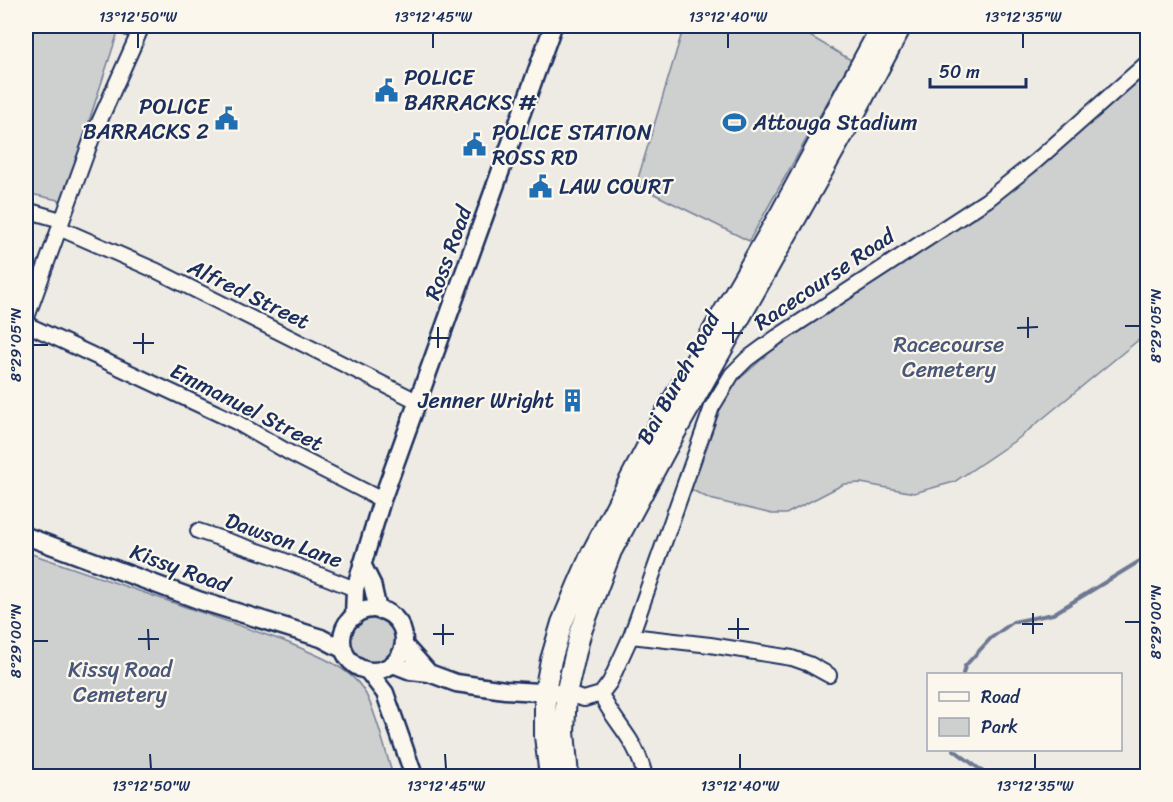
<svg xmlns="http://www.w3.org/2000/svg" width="1173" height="802" viewBox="0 0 1173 802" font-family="Sriracha,sans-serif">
<rect width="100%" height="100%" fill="#eeebe4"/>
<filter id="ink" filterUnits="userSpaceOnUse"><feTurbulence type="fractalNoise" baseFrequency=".0167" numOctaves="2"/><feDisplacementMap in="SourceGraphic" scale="12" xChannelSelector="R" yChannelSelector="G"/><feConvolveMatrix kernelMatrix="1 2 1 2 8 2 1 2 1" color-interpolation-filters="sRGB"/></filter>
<g filter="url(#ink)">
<path fill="#cecfcf" stroke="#747f96" stroke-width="1.5" d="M26,26H101L118,32L63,201L26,193Z
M684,26H793L851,60L749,241L636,185Z
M1147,68V333L1019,438L954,482L914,493L861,483L844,484L786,514H772L710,499L690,489L712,410L737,381L769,353L893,267Z
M26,552L284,641C311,653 346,664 363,689C375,708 386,753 393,776H26Z
M351 641a22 22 0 1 1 44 0a22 22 0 1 1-44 0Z"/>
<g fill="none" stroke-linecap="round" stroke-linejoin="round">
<path stroke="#6d7892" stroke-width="4" d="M963,674L965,666L991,638L1013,622L1053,614L1148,556
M954,750L982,771L985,776"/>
<defs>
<path id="minor" d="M123,26L139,32
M26,210L61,220
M59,228L157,271L419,402
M26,320L92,138L142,26
M26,324L236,422L288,452L382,500
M198,531L270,555L355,589
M631,636L710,645L792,658L809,664L829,675
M566,694L584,699L601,694L610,682L631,636L712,407L732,374L747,359L777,337L987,200L1036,161L1148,62
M601,694C608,711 620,724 630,740C637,751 642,764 645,776"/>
<path id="major" d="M26,536L201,601L321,638L344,650
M362,564L372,584L378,610
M342 640a31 31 0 1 1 62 0a31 31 0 1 1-62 0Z
M354,617L355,589L382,500L553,26
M404,645L429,673
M393,664L411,671L429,673L456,683L505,690L556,693
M368,671L385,693L414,776"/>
<path id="highway" d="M550,776L545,736V692L551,660L562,623L578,585L592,553L657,428L781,213L882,26
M568,776L564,732L566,694L580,634L611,551L669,443L852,118L901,26"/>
</defs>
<use href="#minor" stroke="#1b2f5e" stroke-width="18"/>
<use href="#major" stroke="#1b2f5e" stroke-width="21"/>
<use href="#highway" stroke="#1b2f5e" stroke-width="24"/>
<use href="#minor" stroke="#fbf7ec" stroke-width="14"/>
<use href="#major" stroke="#fbf7ec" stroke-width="16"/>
<use href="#highway" stroke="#fbf7ec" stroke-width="20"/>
</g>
</g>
<path fill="none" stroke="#1b2f5e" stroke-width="2" d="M138,33V48M433,33V48M728,33V48M1023,33V48M1028,317V338M733,322V343M1125,326H1140M438,327V348M1017,328L1038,327M143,333V354M722,333H743M428,338H449M133,343H154M33,345H48M1033,613V634M738,618V639M1125,622H1140M443,624V645M1022,624H1043M148,629L149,650M728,629H749M433,634H454M138,639H159M33,641H48M150,754L151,769M445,754L446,769M740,754V769M1035,754V769"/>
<defs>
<symbol id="civic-bare" viewBox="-9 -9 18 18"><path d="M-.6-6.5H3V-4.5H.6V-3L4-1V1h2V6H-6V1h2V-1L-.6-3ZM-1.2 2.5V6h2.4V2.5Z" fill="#1f6fb2" stroke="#fbf7ec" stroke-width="2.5" paint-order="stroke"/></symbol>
<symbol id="stadium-bare" viewBox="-9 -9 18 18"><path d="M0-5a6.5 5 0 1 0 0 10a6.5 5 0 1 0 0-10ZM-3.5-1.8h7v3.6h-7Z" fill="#1f6fb2" stroke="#fbf7ec" stroke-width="2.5" paint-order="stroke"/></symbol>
<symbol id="building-bare" viewBox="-9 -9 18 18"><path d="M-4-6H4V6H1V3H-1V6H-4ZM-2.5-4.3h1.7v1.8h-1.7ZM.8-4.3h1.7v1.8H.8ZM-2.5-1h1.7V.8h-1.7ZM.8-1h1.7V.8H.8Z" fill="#1f6fb2" stroke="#fbf7ec" stroke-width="2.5" paint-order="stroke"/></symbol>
</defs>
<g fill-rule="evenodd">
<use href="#civic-bare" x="370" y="74" width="33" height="33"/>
<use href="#civic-bare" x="210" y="102" width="33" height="33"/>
<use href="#stadium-bare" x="718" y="106" width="33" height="33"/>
<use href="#civic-bare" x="458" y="128" width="33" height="33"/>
<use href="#civic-bare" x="524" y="170" width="33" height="33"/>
<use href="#building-bare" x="556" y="384" width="33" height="33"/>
</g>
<g text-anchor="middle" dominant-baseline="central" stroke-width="4.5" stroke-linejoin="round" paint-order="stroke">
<g font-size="22" fill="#1b2f5e" stroke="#fbf7ec" text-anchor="start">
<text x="404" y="77">POLICE<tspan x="404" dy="25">BARRACKS #</tspan></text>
<text x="209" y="106" text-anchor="end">POLICE<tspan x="209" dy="25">BARRACKS 2</tspan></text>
<text x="753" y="122">Attouga Stadium</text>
<text x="492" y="132">POLICE STATION<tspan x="492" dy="25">ROSS RD</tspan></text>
<text x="559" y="186">LAW COURT</text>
<text x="554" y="400" text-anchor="end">Jenner Wright</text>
</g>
<g font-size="22" fill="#1b2f5e" stroke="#fbf7ec">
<text transform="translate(448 253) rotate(-70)">Ross Road</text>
<text transform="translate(824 279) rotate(-34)">Racecourse Road</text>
<text transform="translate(249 294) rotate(26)">Alfred Street</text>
<text transform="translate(678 378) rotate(-61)">Bai Bureh Road</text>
<text transform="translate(247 407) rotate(27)">Emmanuel Street</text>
<text transform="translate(284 540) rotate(20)">Dawson Lane</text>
<text transform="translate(180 568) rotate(20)">Kissy Road</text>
</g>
<g font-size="22" fill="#48577a" stroke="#fbf7ec">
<text x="949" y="344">Racecourse<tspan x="949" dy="25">Cemetery</tspan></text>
<text x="120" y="669">Kissy Road<tspan x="120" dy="25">Cemetery</tspan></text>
</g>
</g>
<rect width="1173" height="802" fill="none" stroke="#fbf7ec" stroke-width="66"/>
<rect x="927" y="673" width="195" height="78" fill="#fbf7ec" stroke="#a1a7b3" stroke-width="1.5"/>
<rect x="939" y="692" width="30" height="9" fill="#fbf7ec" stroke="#a1a7b3" stroke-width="1.5"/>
<text x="981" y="703" font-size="18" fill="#1b2f5e">Road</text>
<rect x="939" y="718" width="30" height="18" fill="#cecfcf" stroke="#a1a7b3" stroke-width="1.5"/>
<text x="981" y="733" font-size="18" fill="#1b2f5e">Park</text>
<path d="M930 78v9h96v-9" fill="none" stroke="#1b2f5e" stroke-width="3"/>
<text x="939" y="78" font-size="18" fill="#1b2f5e" stroke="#fbf7ec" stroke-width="4.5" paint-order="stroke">50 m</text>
<rect x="33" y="33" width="1107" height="736" fill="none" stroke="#1b2f5e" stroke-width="2"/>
<g font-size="15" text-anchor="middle" fill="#1b2f5e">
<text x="138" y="22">13°12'50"W</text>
<text x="433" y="22">13°12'45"W</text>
<text x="728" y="22">13°12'40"W</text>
<text x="1023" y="22">13°12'35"W</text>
<text transform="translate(1156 326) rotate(-90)" y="5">8°29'05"N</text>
<text transform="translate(16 345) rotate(-90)" y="5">8°29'05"N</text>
<text transform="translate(1156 622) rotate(-90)" y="5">8°29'00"N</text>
<text transform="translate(16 641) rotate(-90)" y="5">8°29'00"N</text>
<text x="151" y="791">13°12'50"W</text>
<text x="446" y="791">13°12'45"W</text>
<text x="740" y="791">13°12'40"W</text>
<text x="1035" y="791">13°12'35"W</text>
</g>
</svg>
